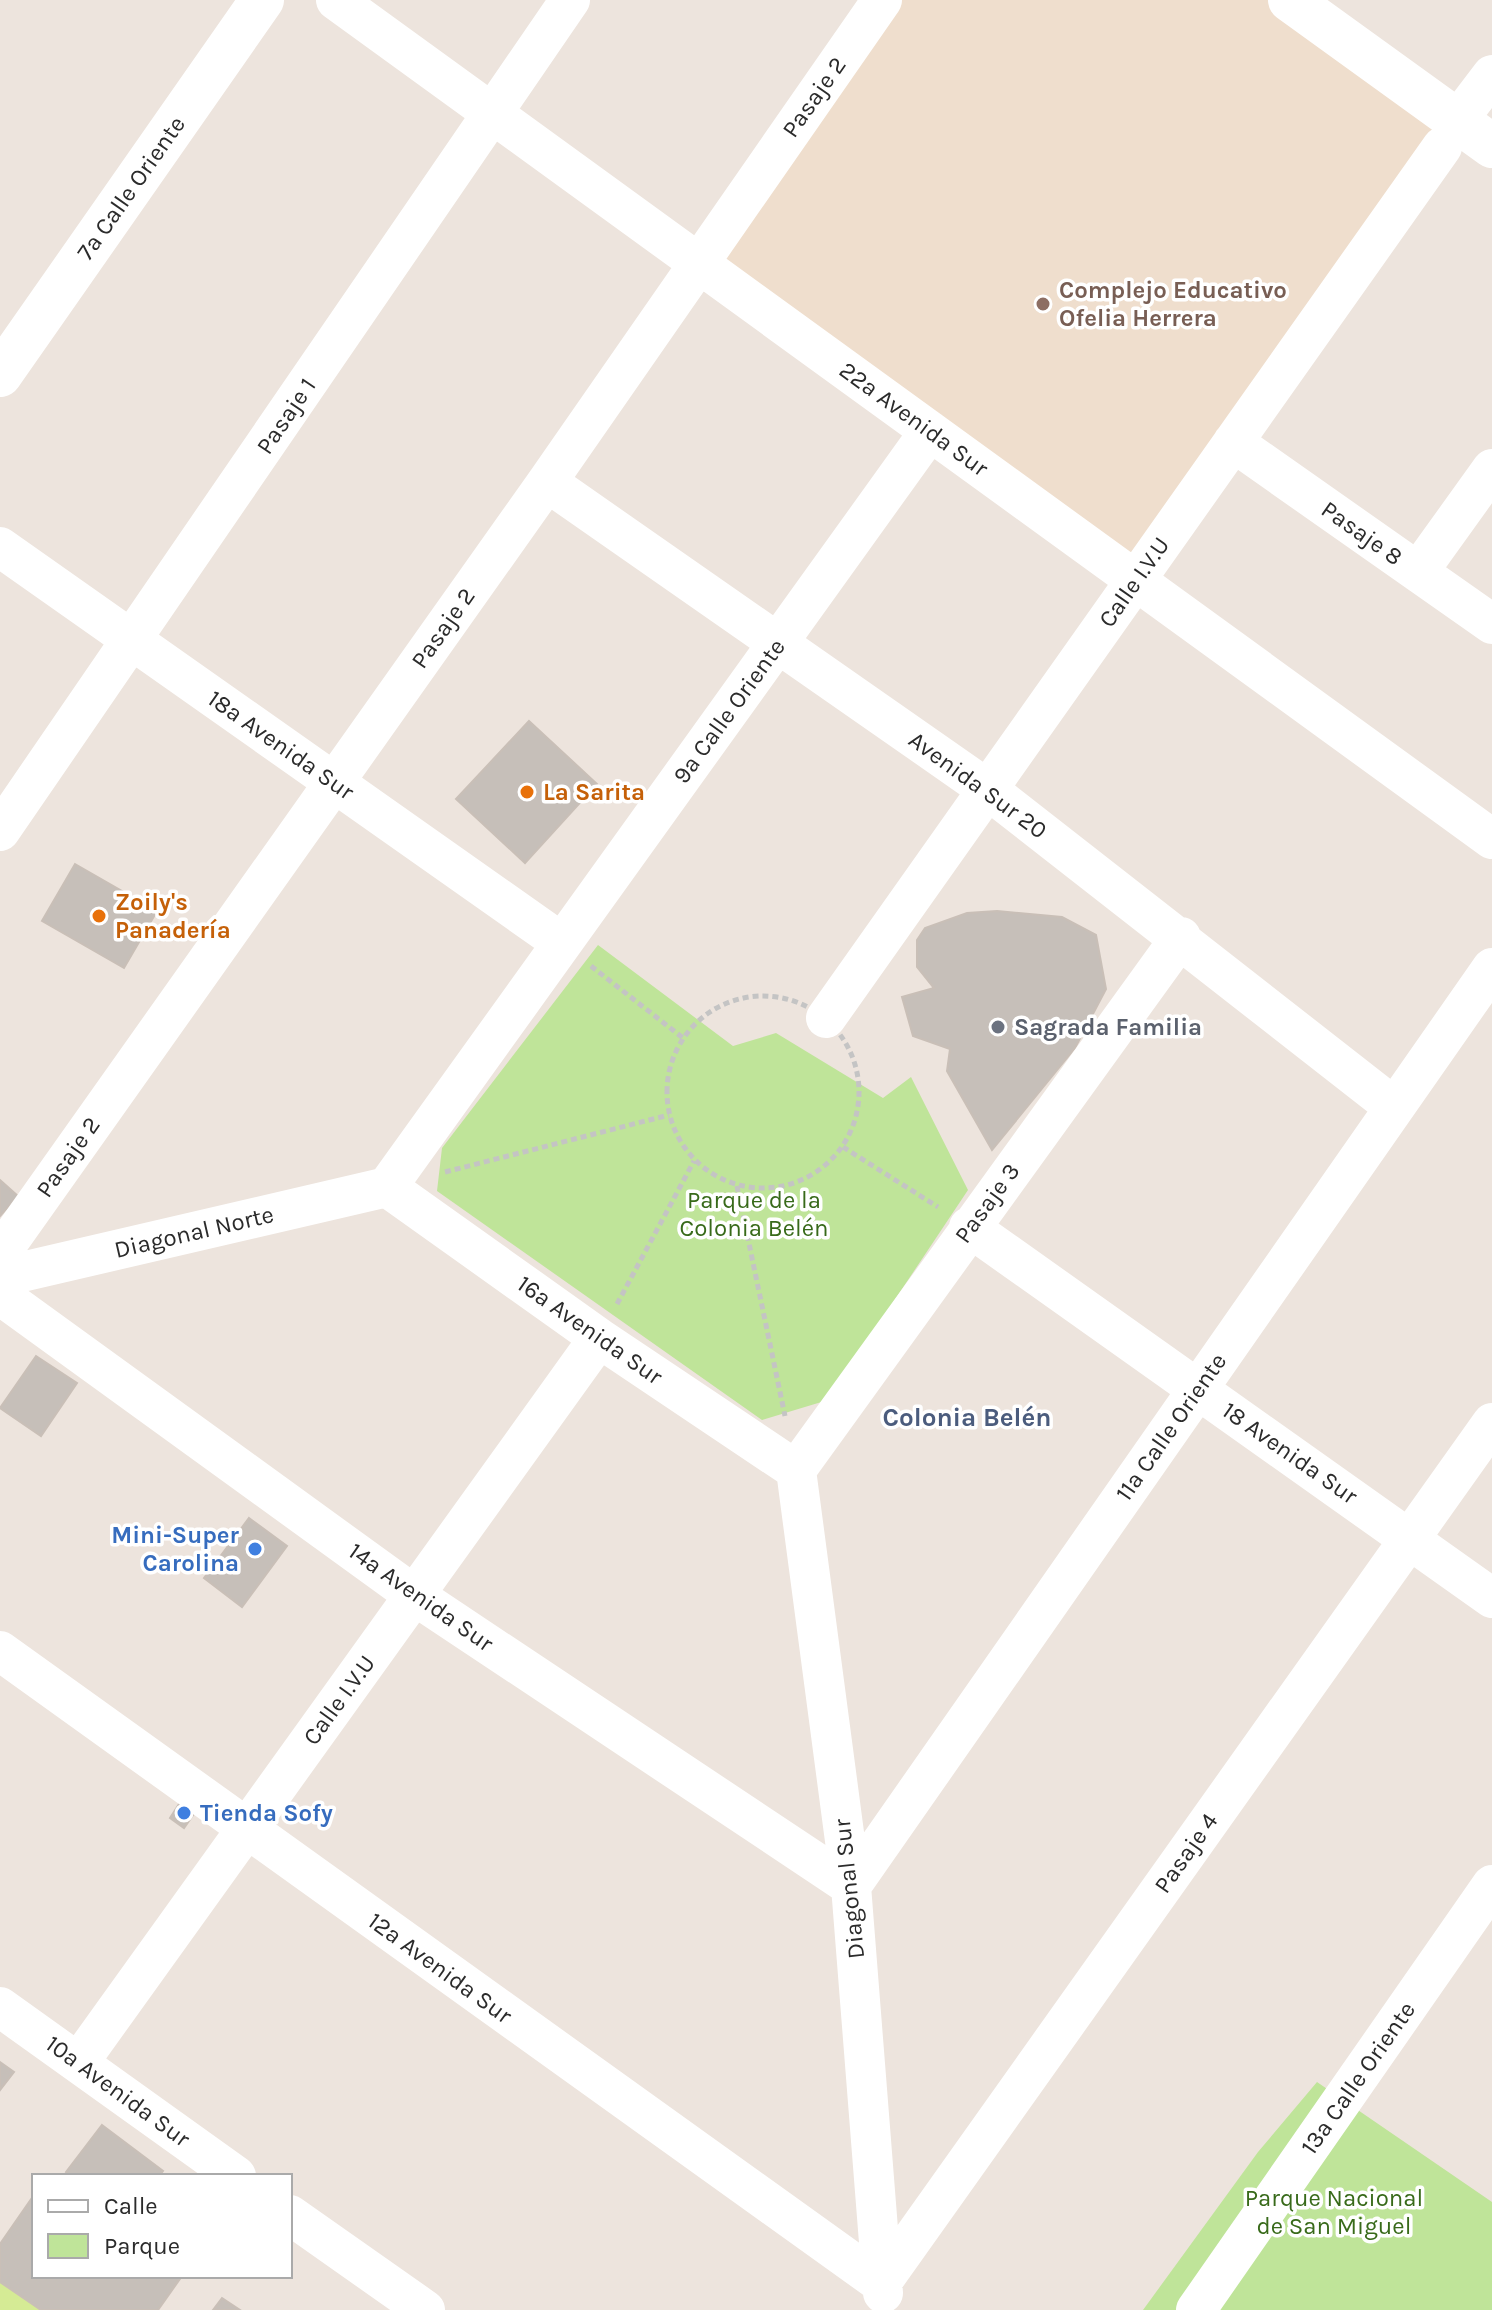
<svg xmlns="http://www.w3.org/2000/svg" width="1492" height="2310" viewBox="0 0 1492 2310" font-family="Karla,sans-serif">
<rect width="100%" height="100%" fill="#ede4dd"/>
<path fill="#efdecd" d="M885,0H1290L1457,121L1135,580L699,263Z"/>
<path fill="#bfe499" d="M598,945L733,1046L776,1033L883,1098L911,1077L968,1190L828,1400L762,1420L437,1191L442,1148Z
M1317,2082L1492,2202V2310H1143L1258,2152Z"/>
<path fill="#d5eb95" d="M0,2282L41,2310H0Z"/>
<path fill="#c6bfb9" stroke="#c9bfb7" stroke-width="2" d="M529,721L597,784L525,863L456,799Z
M75,864L157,911L124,968L42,921Z
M997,911L1062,917L1096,935L1106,989L1075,1048L992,1150L947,1071L950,1049L913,1036L902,997L934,988L917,967V940L925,928L967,913Z
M0,1180L18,1196L0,1216Z
M36,1356L77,1383L41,1436L0,1408Z
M249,1518L287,1546L242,1607L204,1578Z
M183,1798L198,1808L184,1828L170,1818Z
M0,2062L14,2072L0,2090Z
M102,2125L163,2171L159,2176H71L66,2172Z
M34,2195V2276H182L158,2310H41L0,2282V2244Z
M222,2298L240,2310H213Z"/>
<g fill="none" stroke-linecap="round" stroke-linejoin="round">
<path stroke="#c4c4c4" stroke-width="5" stroke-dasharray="6 4" stroke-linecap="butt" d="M591,966L683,1038
M667 1092a96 96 0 1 1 192 0a96 96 0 1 1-192 0Z
M843,1147L938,1207
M445,1172L669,1115
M737,1186L785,1416
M617,1304L694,1161"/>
<path stroke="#fff" stroke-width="40" d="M336,0L1492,839
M1457,121L1492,75
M1233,442L1492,624
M547,482L987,789L1394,1107
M0,547L562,943
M1418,572L1492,469
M0,831L570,0
M826,1018L1442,147
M387,1187L930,431
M387,1187L599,1338L796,1470
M969,1227L1492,1598
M0,1254L547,482L882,0
M0,1277L387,1187
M0,1295L414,1595L851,1886L1492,968
M796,1470L851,1886L883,2293
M796,1470L1181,937
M0,1651L881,2283L1492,1423
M0,2007L236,2176
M79,2062L599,1338
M290,2215L425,2310
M1196,2310L1492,1885"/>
<path stroke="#fff" stroke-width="44" d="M1290,0L1492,146
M0,375L262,0"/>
</g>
<circle fill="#8d6e63" stroke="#fff" stroke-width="3" cx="1043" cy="304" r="8"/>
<g fill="#e8710a" stroke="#fff" stroke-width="3">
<circle cx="527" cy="792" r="8"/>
<circle cx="99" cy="916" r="8"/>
</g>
<circle fill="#6b7280" stroke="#fff" stroke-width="3" cx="998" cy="1027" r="8"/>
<g fill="#3f7fe0" stroke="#fff" stroke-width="3">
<circle cx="255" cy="1549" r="8"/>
<circle cx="184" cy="1813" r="8"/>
</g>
<g text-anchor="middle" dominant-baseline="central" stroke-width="7" stroke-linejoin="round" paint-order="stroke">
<g font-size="24" fill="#2b2b2b" stroke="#fff">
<text transform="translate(814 97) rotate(-55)">Pasaje 2</text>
<text transform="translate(131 188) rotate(-55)">7a Calle Oriente</text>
<text transform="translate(286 416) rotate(-56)">Pasaje 1</text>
<text transform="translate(914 419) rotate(36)">22a Avenida Sur</text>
<text transform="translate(1362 533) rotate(35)">Pasaje 8</text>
<text transform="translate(1134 582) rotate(-55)">Calle I.V.U</text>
<text transform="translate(443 628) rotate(-55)">Pasaje 2</text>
<text transform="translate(729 711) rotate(-54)">9a Calle Oriente</text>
<text transform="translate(281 745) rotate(35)">18a Avenida Sur</text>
<text transform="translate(978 785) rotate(36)">Avenida Sur 20</text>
<text transform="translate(68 1157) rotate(-55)">Pasaje 2</text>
<text transform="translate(987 1203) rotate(-54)">Pasaje 3</text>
<text transform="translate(194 1232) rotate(-13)">Diagonal Norte</text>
<text transform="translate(590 1330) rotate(35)">16a Avenida Sur</text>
<text transform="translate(1171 1427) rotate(-55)">11a Calle Oriente</text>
<text transform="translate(1290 1453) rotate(35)">18 Avenida Sur</text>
<text transform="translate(421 1597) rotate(35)">14a Avenida Sur</text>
<text transform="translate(339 1700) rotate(-54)">Calle I.V.U</text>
<text transform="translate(1186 1853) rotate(-55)">Pasaje 4</text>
<text transform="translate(849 1889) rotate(-96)">Diagonal Sur</text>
<text transform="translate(440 1968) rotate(36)">12a Avenida Sur</text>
<text transform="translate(1358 2078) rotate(-55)">13a Calle Oriente</text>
<text transform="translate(118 2091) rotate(36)">10a Avenida Sur</text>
</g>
<g font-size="24" font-weight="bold" fill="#785e54" stroke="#fff" text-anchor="start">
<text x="1059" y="290">Complejo Educativo<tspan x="1059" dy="28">Ofelia Herrera</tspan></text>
</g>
<g font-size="24" font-weight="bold" fill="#c56008" stroke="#fff" text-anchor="start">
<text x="543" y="792">La Sarita</text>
<text x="115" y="902">Zoily's<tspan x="115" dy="28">Panadería</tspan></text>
</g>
<g font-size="24" font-weight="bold" fill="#5b616d" stroke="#fff" text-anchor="start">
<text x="1014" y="1027">Sagrada Familia</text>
</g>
<g font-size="24" fill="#386a1a" stroke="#fff">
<text x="754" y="1200">Parque de la<tspan x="754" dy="28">Colonia Belén</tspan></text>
<text x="1334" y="2198">Parque Nacional<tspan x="1334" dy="28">de San Miguel</tspan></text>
</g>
<g font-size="24" font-weight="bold" fill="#366cbe" stroke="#fff" text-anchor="end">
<text x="239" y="1535">Mini-Super<tspan x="239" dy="28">Carolina</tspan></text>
<text x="200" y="1813" text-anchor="start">Tienda Sofy</text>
</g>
<g font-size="26" font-weight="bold" fill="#4b5c7d" stroke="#fff">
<text x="967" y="1417">Colonia Belén</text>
</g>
</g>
<rect x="32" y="2174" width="260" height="104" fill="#ffffff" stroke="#aaaaaa" stroke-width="2"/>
<rect x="48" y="2200" width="40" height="12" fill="#ffffff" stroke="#aaaaaa" stroke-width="2"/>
<text x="104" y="2214" font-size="24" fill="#2b2b2b">Calle</text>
<rect x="48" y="2234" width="40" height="24" fill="#bfe499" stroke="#aaaaaa" stroke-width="2"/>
<text x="104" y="2254" font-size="24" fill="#2b2b2b">Parque</text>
</svg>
